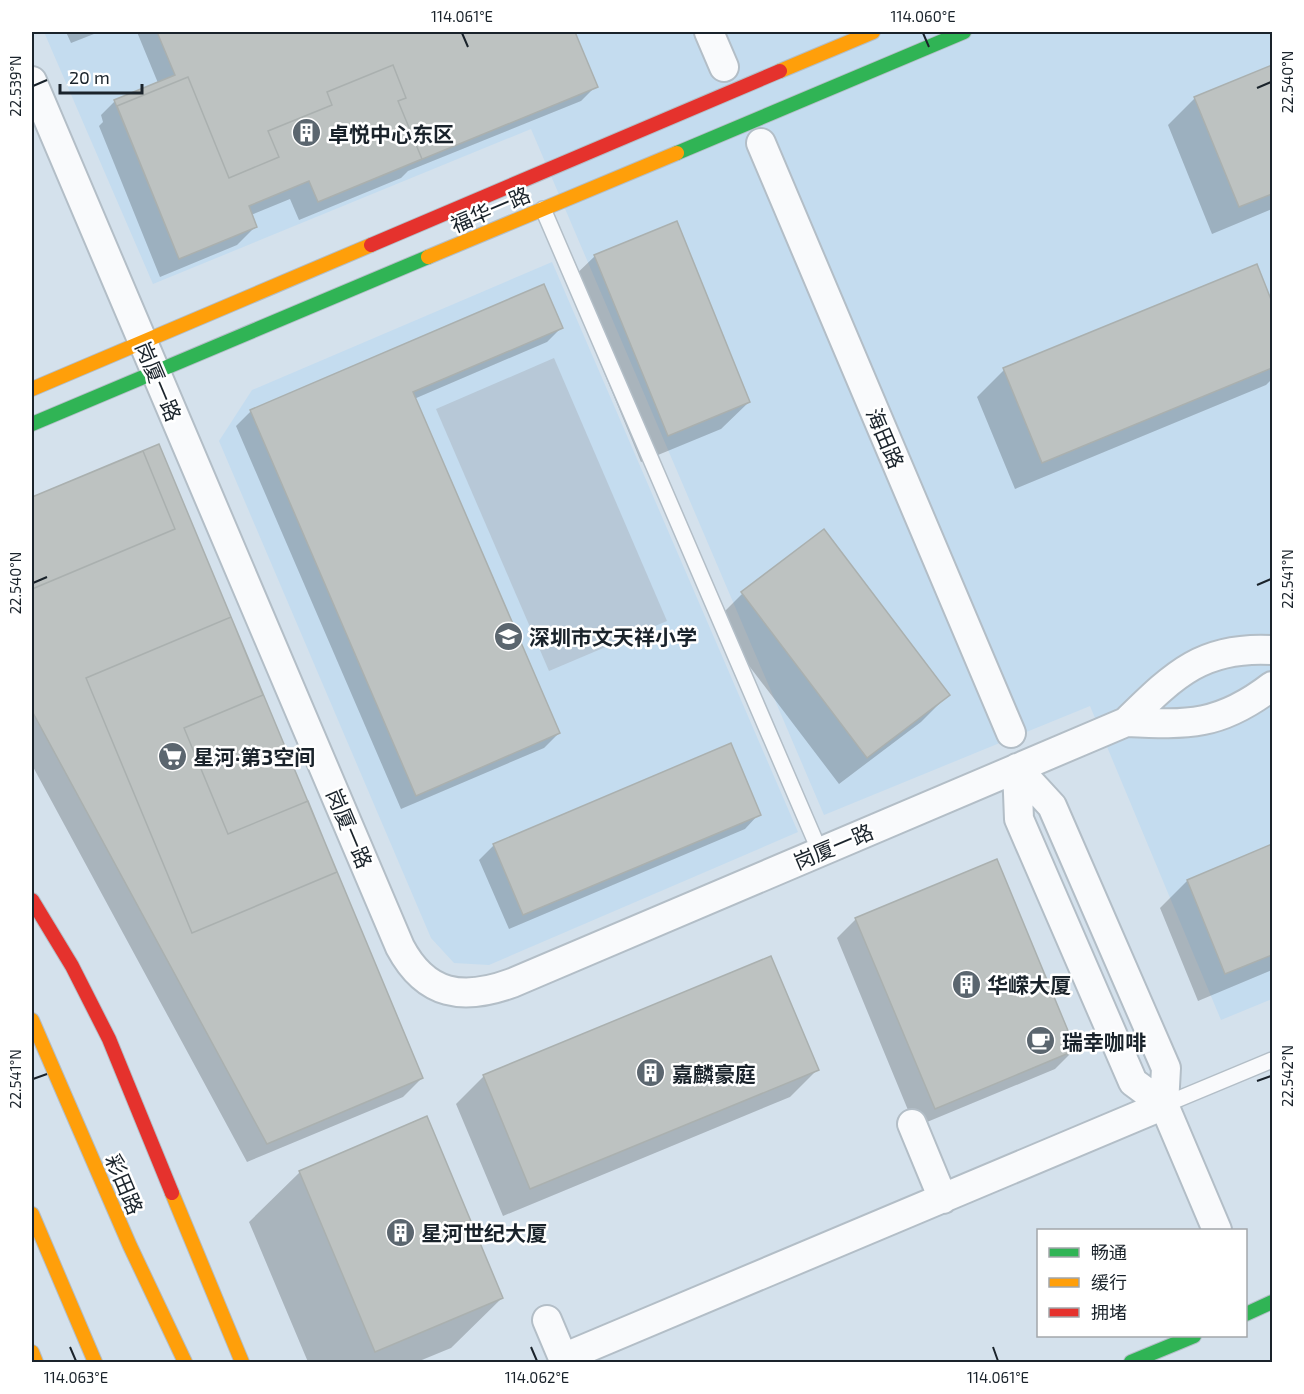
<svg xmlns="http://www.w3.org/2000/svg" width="1304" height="1394" viewBox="0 0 1304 1394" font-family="'Exo 2','Noto Sans SC',sans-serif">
<rect width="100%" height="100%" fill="#d4e1ec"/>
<path fill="#c4dcef" d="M44,32H1272V999L1221,1020L1090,706L824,815L531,129L153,284Z
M552,262L798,832L489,965L454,963L431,938L219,441L252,390Z"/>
<path fill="#b7c8d7" d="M554,358L667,621L549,671L436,409Z"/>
<path fill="#0003" d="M66,32H99L71,43Z
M137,32H573L596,86L581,101L408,171L401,178L299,220L290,199L251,215L256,226L237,245L160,277L99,126L103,122L101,115L115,101L158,83Z
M1272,66V209L1212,234L1168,125L1195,98Z
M595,256L749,402L721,429L641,462L567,283Z
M1256,266L1272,306V379L1266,385L1015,489L977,397L1004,370Z
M561,328L547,342L414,399L559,733L544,748L401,809L236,426L251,411Z
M158,446L422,1078L403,1097L247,1162L32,765V499Z
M824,532L948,695L921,722L839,784L715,621L742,594Z
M759,814L745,829L509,929L479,860L494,845Z
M1272,846V970L1198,1001L1160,908L1187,881Z
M856,919L1074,1050L1055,1069L915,1127L837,938Z
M771,958L817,1070L790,1097L503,1216L456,1104L483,1077Z
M300,1172L502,1298L451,1348L417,1362H308L249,1222Z"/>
<path fill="#bdc2c1" stroke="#aab0af" stroke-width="1.5" d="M157,32H575L598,87L318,202L309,181L249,206L257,227L179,259L114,100L175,75Z
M393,65L406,98L398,101L422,159L318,202L309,181L249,206L257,227L179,259L117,106L188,77L229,178L279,157L268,131L332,105L327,92Z
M1272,65V194L1239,207L1194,97Z
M677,221L750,402L668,436L594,255Z
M1257,264L1272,302V368L1042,463L1003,368Z
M544,284L563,328L413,392L560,733L416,796L250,410Z
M159,444L423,1078L267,1144L32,711V497Z
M143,451L175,529L32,589V497Z
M824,529L950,695L867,758L741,592Z
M231,617L263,695L184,728L228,834L308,801L337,872L192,933L86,678Z
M731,743L761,815L523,915L493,844Z
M1272,844V955L1225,974L1187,880Z
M997,859L1076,1050L935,1109L855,918Z
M771,956L819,1070L530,1189L483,1075Z
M427,1116L503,1298L375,1352L299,1171Z"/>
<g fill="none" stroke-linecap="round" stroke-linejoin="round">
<defs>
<path id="lane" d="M543,209L820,852
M1164,1105L1272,1060"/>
<path id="street" d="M709,32L724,67
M32,81L400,947C426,996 463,1001 512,983L1126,722C1174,675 1202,646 1272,650
M761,143L1011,733
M1126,722C1189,725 1220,726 1272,686
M1017,768L1052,806L1166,1068L1164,1105L1217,1230
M1017,768L1019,819L1133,1082L1164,1105
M912,1124L943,1199
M547,1320L563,1358L1164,1105"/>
<path id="fast" d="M677,153L964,32
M32,424L428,257
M1246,1314L1272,1302
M1131,1362L1194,1336"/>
<path id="slow" d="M780,71L873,32
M428,257L677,153
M32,389L371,245
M32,1020L130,1246L185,1362
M172,1193L242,1362
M32,1214L95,1362
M32,1352L36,1362"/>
<path id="jam" d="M371,245L780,71
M32,900L72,966L109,1039L172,1193"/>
</defs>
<use href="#lane" stroke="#b3bec7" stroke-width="18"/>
<use href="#street" stroke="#b3bec7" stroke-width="32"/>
<use href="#fast" stroke="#b3bec7" stroke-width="16"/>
<use href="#slow" stroke="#b3bec7" stroke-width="16"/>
<use href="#jam" stroke="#b3bec7" stroke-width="16"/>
<use href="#lane" stroke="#f9fafc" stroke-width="15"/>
<use href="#street" stroke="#f9fafc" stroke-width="28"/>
<use href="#fast" stroke="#30b455" stroke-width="14"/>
<use href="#slow" stroke="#ff9f0a" stroke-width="14"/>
<use href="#jam" stroke="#e5322d" stroke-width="14"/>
</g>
<path fill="none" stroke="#1a232b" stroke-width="2" d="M462,33L468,47M923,33L929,47M33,86L47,80M1257,88L1271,82M33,583L47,577M1257,585L1271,579M33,1079L47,1074M1257,1081L1271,1076M70,1347L76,1361M531,1347L537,1361M993,1347L998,1361"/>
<defs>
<symbol id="building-disc" viewBox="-11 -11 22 22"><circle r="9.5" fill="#5b666f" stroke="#fff"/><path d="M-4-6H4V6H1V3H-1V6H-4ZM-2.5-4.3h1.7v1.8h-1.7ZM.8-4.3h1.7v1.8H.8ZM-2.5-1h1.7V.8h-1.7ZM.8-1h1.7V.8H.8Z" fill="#fff"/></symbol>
<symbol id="school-disc" viewBox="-11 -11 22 22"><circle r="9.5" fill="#5b666f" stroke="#fff"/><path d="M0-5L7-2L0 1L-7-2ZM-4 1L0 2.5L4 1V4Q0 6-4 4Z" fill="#fff"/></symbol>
<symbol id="supermarket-disc" viewBox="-11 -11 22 22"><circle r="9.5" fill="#5b666f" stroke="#fff"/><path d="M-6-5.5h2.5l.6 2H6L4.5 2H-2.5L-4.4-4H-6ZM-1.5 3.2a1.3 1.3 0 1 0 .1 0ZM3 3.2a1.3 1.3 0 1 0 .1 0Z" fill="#fff"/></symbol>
<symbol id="cafe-disc" viewBox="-11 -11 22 22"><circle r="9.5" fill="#5b666f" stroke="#fff"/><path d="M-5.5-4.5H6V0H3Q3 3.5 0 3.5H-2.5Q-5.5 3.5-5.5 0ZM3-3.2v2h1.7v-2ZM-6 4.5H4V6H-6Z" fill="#fff"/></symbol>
</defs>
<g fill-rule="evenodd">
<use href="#building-disc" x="290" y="116" width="33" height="33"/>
<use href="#school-disc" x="492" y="620" width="33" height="33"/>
<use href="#supermarket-disc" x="156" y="740" width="33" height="33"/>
<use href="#building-disc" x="950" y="968" width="33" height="33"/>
<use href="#cafe-disc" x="1024" y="1024" width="33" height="33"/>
<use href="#building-disc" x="634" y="1056" width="33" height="33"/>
<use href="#building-disc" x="384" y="1216" width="33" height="33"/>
</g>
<g text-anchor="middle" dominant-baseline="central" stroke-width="5" stroke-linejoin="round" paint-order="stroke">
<g font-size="21" font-weight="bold" fill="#1a232b" stroke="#fff" text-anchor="start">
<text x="328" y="133">卓悦中心东区</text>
<text x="529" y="636">深圳市文天祥小学</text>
<text x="193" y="756">星河·第3空间</text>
<text x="987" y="984">华嵘大厦</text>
<text x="1062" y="1041">瑞幸咖啡</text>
<text x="672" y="1073">嘉麟豪庭</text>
<text x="421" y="1232">星河世纪大厦</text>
</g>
<g font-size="21" fill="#1a232b" stroke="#fff">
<text transform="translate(490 209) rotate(-23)">福华一路</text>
<text transform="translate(159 381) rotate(67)">岗厦一路</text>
<text transform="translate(886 438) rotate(67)">海田路</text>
<text transform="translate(350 828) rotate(67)">岗厦一路</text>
<text transform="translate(833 846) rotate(-23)">岗厦一路</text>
<text transform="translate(125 1184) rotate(67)">彩田路</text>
</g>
</g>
<rect width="1304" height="1394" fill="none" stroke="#ffffff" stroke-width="66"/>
<rect x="1037" y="1229" width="210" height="108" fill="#ffffff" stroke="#a3a7aa" stroke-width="1.5"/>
<rect x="1049" y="1248" width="30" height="9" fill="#30b455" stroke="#a3a7aa" stroke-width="1.5"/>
<text x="1091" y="1259" font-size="18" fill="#1a232b">畅通</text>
<rect x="1049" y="1278" width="30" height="9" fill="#ff9f0a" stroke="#a3a7aa" stroke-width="1.5"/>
<text x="1091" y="1289" font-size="18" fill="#1a232b">缓行</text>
<rect x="1049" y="1308" width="30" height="9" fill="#e5322d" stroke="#a3a7aa" stroke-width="1.5"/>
<text x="1091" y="1319" font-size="18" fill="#1a232b">拥堵</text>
<path d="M60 84v9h82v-9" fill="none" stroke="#1a232b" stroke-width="3"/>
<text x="69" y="84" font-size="18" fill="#1a232b" stroke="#ffffff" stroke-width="4.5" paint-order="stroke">20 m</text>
<rect x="33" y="33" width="1238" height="1328" fill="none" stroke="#1a232b" stroke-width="2"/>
<g font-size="15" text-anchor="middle" fill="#1a232b">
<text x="462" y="22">114.061°E</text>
<text x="923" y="22">114.060°E</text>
<text transform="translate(1288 82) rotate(-90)" y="5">22.540°N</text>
<text transform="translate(16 86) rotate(-90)" y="5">22.539°N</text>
<text transform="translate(1288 579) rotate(-90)" y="5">22.541°N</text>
<text transform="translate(16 583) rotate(-90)" y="5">22.540°N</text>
<text transform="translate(1288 1076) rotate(-90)" y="5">22.542°N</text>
<text transform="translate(16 1079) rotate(-90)" y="5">22.541°N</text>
<text x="76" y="1383">114.063°E</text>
<text x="537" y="1383">114.062°E</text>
<text x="998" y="1383">114.061°E</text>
</g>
</svg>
